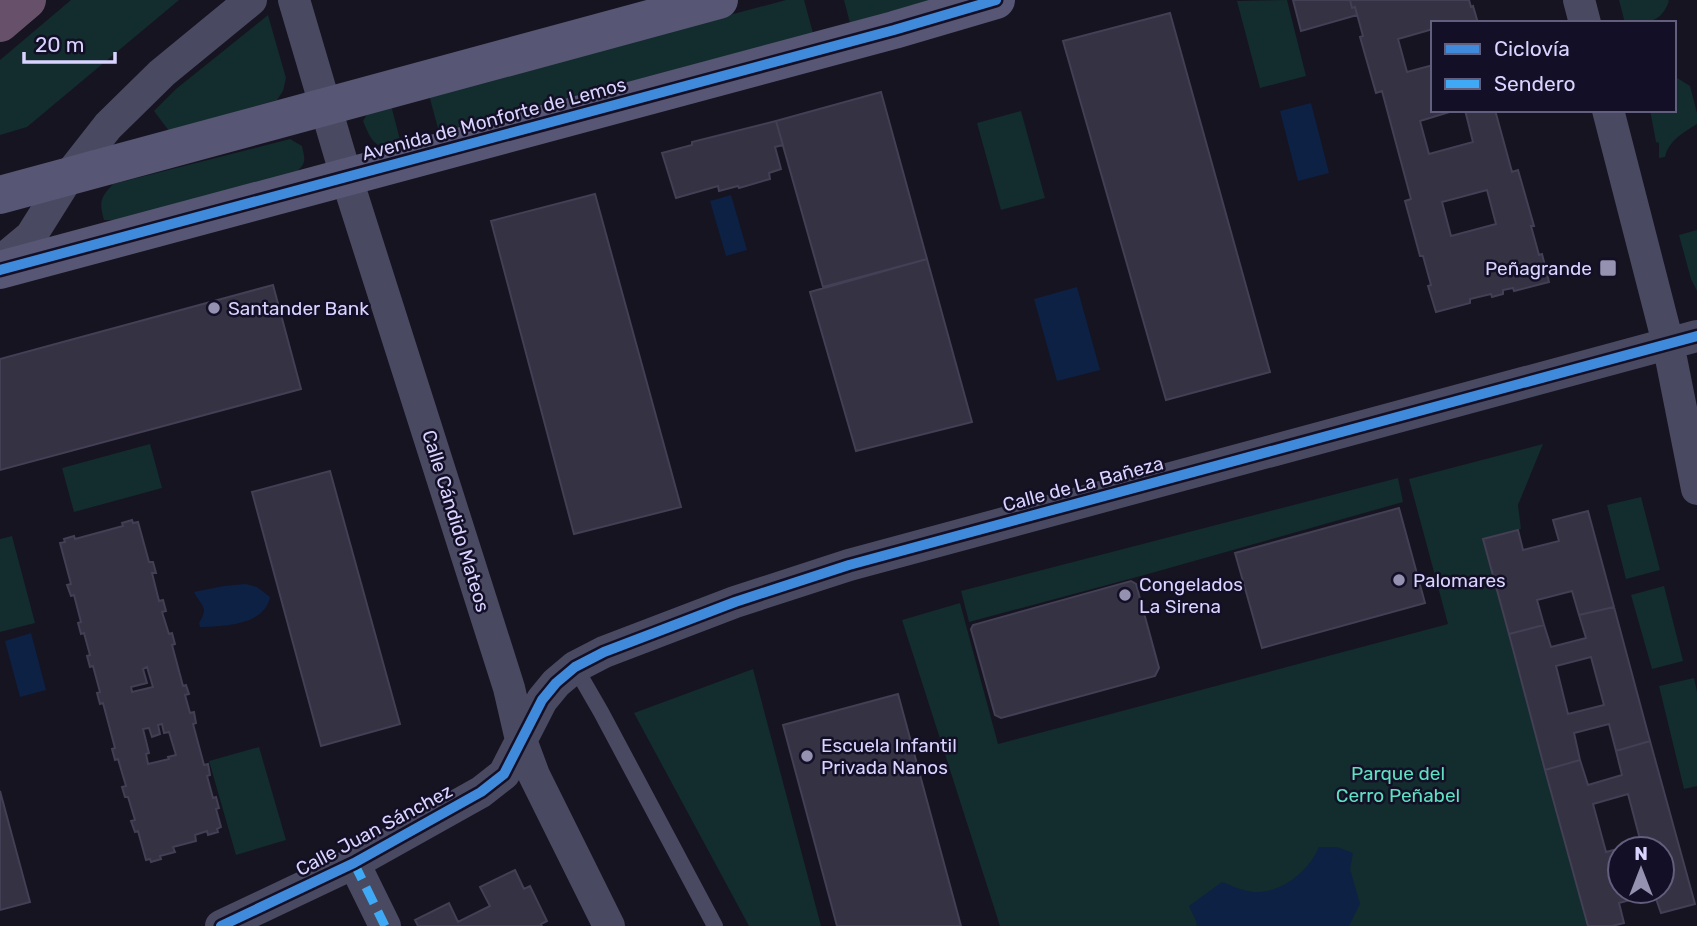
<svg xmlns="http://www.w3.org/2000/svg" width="1697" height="926" viewBox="0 0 1697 926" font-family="Rubik,sans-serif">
<rect width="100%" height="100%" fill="#161421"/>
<path fill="#132c2d" d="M71,0H179L27,127L0,135V60Z
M786,0H804L813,33L439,132L429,95Z
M844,0H931L850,23Z
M1287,0L1306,76L1260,88L1237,1Z
M1619,0H1668L1669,1C1661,24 1646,23 1625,23Z
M268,15L286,78L283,91L277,100L169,131L154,111L176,89Z
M1674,76L1690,86L1697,113V124C1683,133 1669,140 1665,157L1659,158V143L1656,142L1650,110H1674Z
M390,101L401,144C377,152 372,143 363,121L370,109Z
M1021,111L1045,198L1001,210L977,123Z
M290,139L302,146C305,160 307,163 295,173L118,220H104C99,202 100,198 113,184Z
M1697,230V291L1691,279L1679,235Z
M150,444L162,488L74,512L62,468Z
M1543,444L1518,505L1521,529L1483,539L1588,926H1000L902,620L960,603L998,744L1448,624L1409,479Z
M1398,478L1403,502L1148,574L969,622L961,591Z
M1641,497L1660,570L1626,579L1607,505Z
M12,536L35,623L0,632V539Z
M1664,586L1683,661L1652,669L1631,595Z
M753,669L821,926H749L634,713Z
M1694,678L1697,692V786L1684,789L1659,686Z
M259,747L286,840L236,855L209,761Z"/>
<path fill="#0d2144" d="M1311,103L1329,173L1298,181L1280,111Z
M731,195L747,250L726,256L710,201Z
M1077,287L1100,370L1057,381L1034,299Z
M246,584L257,587L270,597C264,626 223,626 200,627L199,623C210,606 200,605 194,592L224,586Z
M31,633L46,690L20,697L5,641Z
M1319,847H1337L1353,853L1350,869L1360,904L1349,926H1197L1196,921L1189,906L1222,882C1232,886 1243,891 1254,892C1282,893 1308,872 1319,847Z"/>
<path fill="#343243" stroke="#433f54" stroke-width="2" fill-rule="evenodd" d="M1293,0H1350L1352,8L1355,7L1357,15L1301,31Z
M1350,0H1469L1471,7L1473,6L1478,23H1433V29L1398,39L1407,72L1433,65V110H1456L1420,121L1429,154L1473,142L1465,110H1495L1512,172L1518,170L1534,226H1531L1539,255L1542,254L1549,282L1514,291L1513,288L1503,290V294L1492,297L1491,294L1470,299V303L1436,312L1428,286L1431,285L1423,256H1420L1405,201L1411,199L1382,91L1376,93L1360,37L1363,36L1355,7L1352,8ZM1487,190L1496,224L1451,236L1442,202Z
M1170,13L1270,372L1166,400L1063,41Z
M881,92L927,259L823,287L776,121Z
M776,121L783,145L775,147L781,169L769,173L770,179L739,188L738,186L719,191L718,186L676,198L662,153L692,145V142Z
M595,194L681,507L574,534L491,221Z
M927,259L972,422L856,451L810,292Z
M273,285L301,389L0,470V359Z
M330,471L400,724L321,746L252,492Z
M1399,508L1425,603L1262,648L1235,553Z
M1588,511L1614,607L1579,615L1572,591L1537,600L1544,625L1509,634L1483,539L1518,530L1523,550L1559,541L1553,520Z
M132,520L133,523L138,522L149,562H153L156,573H152L159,601L163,600L166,611L162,612L169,634L172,633L175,644L172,645L183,686L186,685L189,694L185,695L190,713L194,712L196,723L193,724L204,765L208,764L210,775L207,776L213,798L216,797L219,808L216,809L221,827L217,829L218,832L208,835L207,831L195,835L196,841L173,847L175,852L160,856L161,859L151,862L150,859L146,860L138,831L135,832L131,821L135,820L128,797H125L122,787L126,786L118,759L115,760L112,749L115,748L103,703L100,704L97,693L100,692L93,666L90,667L87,656L90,655L84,633L81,634L78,623L81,622L74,595L71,596L67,585L71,584L60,543L65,542L64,539L74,536L75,539L123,526L122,523ZM147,667L153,687L132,692L131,687L147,683L143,669ZM162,724L164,733L169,732L176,755L168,757L169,759L148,764L146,754L149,753L143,729L149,728L152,737L160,734L158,725Z
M1131,581L1136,584L1159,668L1155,676L1001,718L995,715L971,629L973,625Z
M1614,607L1650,741L1616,751L1609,724L1574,733L1580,760L1545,770L1509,634L1544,625L1551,647L1586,638L1579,615ZM1591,657L1604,705L1568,714L1556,666Z
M898,694L961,926H837L783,725Z
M1650,741L1695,904L1661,913L1654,893L1619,903L1624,923L1612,926H1588L1545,770L1580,760L1588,785L1622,775L1616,751ZM1628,794L1641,843L1606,852L1593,804ZM1620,849H1662V891H1620Z
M0,791L30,902L0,910Z
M515,870L524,889L530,886L547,921L541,924L542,926H418L415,920L449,903L458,922L490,906L480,887Z"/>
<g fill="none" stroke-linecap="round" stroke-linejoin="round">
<path stroke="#4a4962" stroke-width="16" d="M575,667L601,712L715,926"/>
<path stroke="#4a4962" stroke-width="32" d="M294,0L346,176L509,688L521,740L534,775L609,926
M1579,0L1585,23
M1608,110L1668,343L1697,489
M0,262L31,236L68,177L108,126L162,73L251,0
M354,863L385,926
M221,926L354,863L481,792L504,774L542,700L556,683L575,667L604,652L735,602L849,565L1697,336"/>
<path stroke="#575674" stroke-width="38" d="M0,195L719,0
M0,270L894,30L996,0"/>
<path stroke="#67516a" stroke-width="38" d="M0,23L27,0"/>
<path stroke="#3fa9f5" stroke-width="9" stroke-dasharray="18 9" stroke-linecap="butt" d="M354,863L385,926"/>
<defs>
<path id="cycleway" d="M0,270L894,30L996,0
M221,926L354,863L481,792L504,774L542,700L556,683L575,667L604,652L735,602L849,565L1697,336"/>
</defs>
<use href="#cycleway" stroke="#130f26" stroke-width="15"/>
<use href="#cycleway" stroke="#408adc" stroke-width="10"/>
</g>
<g fill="#9591b1" stroke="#130f26" stroke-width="2.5">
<rect x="1599" y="259" width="18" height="18" rx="3.5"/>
<circle cx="214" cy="308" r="7"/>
<circle cx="1399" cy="580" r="7"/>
<circle cx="1125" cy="595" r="7"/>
<circle cx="807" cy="756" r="7"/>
</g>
<g text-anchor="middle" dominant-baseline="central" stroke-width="5" stroke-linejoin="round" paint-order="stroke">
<g font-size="19" fill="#d9d4ff" stroke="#130f26">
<text transform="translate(494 119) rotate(-15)">Avenida de Monforte de Lemos</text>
<text transform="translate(1083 484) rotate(-15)">Calle de La Bañeza</text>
<text transform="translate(456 521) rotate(73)">Calle Cándido Mateos</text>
<text transform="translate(374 830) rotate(-28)">Calle Juan Sánchez</text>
</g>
<g font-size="19" fill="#d9d4ff" stroke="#130f26" text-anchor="start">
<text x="1592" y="268" text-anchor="end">Peñagrande</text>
<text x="228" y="308">Santander Bank</text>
<text x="1413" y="580">Palomares</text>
<text x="1139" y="584">Congelados<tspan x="1139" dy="22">La Sirena</tspan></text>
<text x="821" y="745">Escuela Infantil<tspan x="821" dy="22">Privada Nanos</tspan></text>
</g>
<g font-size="19" fill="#5fe0c0" stroke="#130f26">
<text x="1398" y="773">Parque del<tspan x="1398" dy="22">Cerro Peñabel</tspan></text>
</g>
</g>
<rect x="1431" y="21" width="245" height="91" fill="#130f26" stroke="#625e7d" stroke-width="2"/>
<rect x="1445" y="44" width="35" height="10" fill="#408adc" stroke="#625e7d" stroke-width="2"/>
<text x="1494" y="56" font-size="21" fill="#d9d4ff">Ciclovía</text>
<rect x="1445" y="79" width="35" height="10" fill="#3fa9f5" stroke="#625e7d" stroke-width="2"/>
<text x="1494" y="91" font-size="21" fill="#d9d4ff">Sendero</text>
<g transform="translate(1641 870)"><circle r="33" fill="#130f26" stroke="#625e7d" stroke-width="2"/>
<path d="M0-5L12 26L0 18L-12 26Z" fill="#9591b1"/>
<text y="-10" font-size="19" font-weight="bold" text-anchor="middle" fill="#d9d4ff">N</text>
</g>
<path d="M24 52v10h91v-10" fill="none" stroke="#d9d4ff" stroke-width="3.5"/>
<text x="35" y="52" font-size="21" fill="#d9d4ff" stroke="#130f26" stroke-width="5" paint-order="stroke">20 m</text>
</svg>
